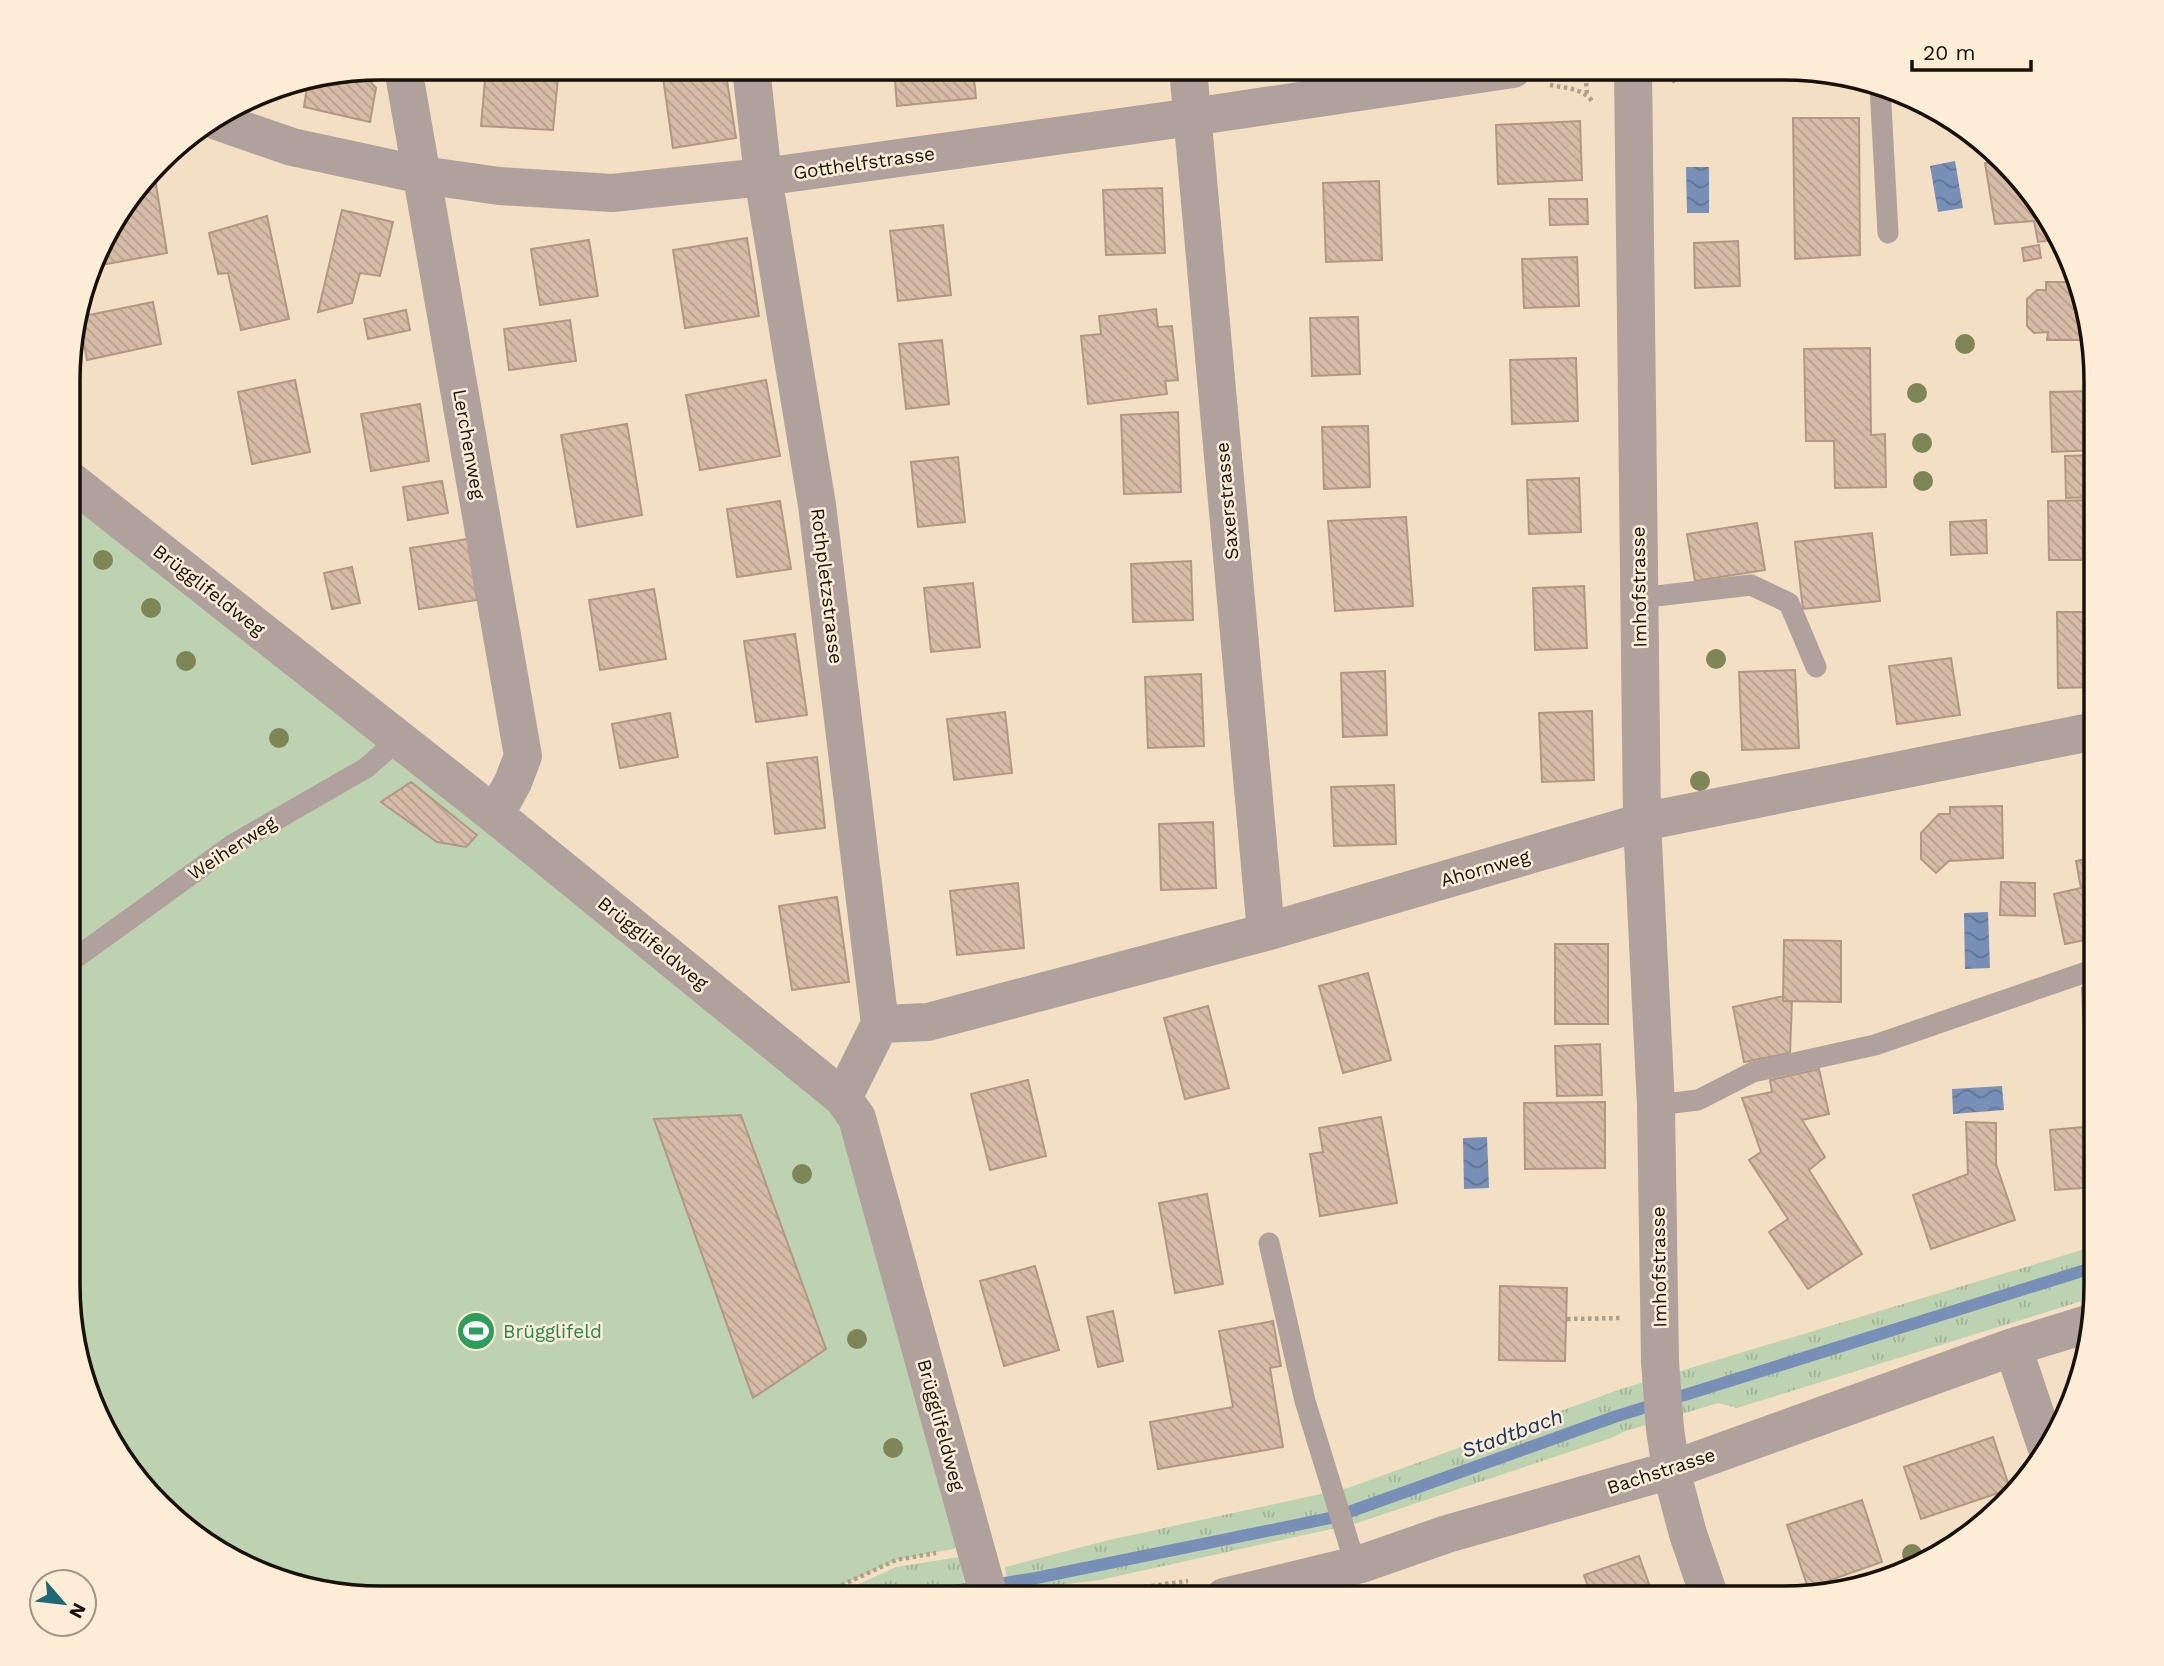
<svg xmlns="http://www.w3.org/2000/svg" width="2164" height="1666" viewBox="0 0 2164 1666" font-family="'Work Sans',sans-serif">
<defs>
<pattern id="grass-tufts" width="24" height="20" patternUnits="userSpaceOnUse" patternTransform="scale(1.75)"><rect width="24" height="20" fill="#bdd2b0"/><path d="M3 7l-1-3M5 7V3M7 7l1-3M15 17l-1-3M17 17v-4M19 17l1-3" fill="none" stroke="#a2b396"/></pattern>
<pattern id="water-waves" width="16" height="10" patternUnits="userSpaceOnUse" patternTransform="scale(1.75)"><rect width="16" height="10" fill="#7890b8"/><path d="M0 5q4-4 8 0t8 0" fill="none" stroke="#617494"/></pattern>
<pattern id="building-back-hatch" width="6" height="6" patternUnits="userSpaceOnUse" patternTransform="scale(1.75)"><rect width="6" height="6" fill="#d6bba7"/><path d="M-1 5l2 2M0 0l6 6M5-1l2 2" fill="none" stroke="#b7a08e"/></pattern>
</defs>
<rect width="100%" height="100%" fill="#f3dfc4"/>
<path fill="url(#grass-tufts)" d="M2095,1246V1297L1737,1408L1718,1403L1626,1431L1611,1438L1354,1524L1100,1580L1009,1591L1005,1567L1109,1540L1348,1488L1621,1389Z
M959,1557L968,1597H831L896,1567Z"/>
<path fill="#bdd2b0" d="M71,481L843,1098L973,1545L896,1560L816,1597H361L262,1574L175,1520L101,1423L69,1305Z"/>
<path fill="url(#water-waves)" d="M1955,161L1963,208L1938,212L1930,166Z
M1686,167H1709V213H1687Z
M1988,912L1990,968L1965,969L1964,913Z
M2002,1086L2004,1110L1953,1114L1952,1089Z
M1487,1137L1489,1188L1464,1189L1463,1138Z"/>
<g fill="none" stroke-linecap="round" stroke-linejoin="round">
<path stroke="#7890b8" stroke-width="12" d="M932,1597L948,1592L1036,1578L1335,1517L1614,1417L2095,1267"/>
</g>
<path fill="url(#building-back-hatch)" stroke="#b29884" stroke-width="2" d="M486,68H559L553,130L481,126Z
M675,68H725L736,138L673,148L662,70Z
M894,68L973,69L976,98L897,106Z
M367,71L369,80L376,88L370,122L304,107L307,87L293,83Z
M1793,118H1859L1860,255L1795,259Z
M1580,121L1582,180L1498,184L1496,125Z
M2001,161L2060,239L2038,242L2034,221L1995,224L1985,163Z
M154,172L167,253L101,265L100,256L110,225Z
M1379,181L1382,260L1326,262L1323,183Z
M1162,188L1165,253L1106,255L1103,190Z
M1549,199H1587L1588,224L1550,225Z
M342,210L393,222L380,276L360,273L352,303L318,312Z
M267,216L289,319L241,330L228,273L218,274L209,233Z
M943,225L951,295L898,301L890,231Z
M747,238L759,316L685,328L673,250Z
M589,240L598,296L540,305L531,249Z
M1738,241L1740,286L1695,288L1694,243Z
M2039,245L2041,258L2024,261L2022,248Z
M1577,257L1579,306L1524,308L1522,259Z
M2046,282H2073L2086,340H2047L2048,332L2034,333L2027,326V299L2037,290H2046Z
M153,302L161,344L87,360L79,317Z
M1156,309L1158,327L1172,326L1178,380L1165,381L1167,394L1088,404L1081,336L1101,334L1099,316Z
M406,310L410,330L368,339L364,319Z
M1358,317L1360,374L1312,376L1310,318Z
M570,320L576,361L509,370L504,329Z
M942,340L949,404L906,409L899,344Z
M1870,348L1871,435L1885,434L1886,487L1835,488L1834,441H1806L1804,349Z
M1576,358L1578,421L1512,424L1510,360Z
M295,380L310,452L252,464L238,392Z
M766,380L780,456L700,470L686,395Z
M2096,391V450L2052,452L2050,392Z
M420,404L429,461L371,471L361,414Z
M1178,412L1181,492L1124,494L1121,415Z
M627,424L642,515L577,527L561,435Z
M1368,426L1370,487L1324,489L1322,427Z
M2096,455V497L2066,498L2065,456Z
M958,457L965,522L918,527L911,462Z
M1579,478L1581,532L1529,534L1527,480Z
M442,481L448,513L408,520L403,487Z
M2096,500V560H2049L2048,501Z
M780,501L791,569L737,577L727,509Z
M1406,517L1413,606L1335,611L1328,521Z
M1986,520L1987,553L1951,555L1950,522Z
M1757,523L1765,570L1695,581L1687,534Z
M1872,533L1880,601L1803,609L1795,542Z
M468,539L477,600L419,609L410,548Z
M1191,561L1193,620L1133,622L1131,564Z
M352,567L360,603L332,609L324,573Z
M973,583L980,647L931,652L924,588Z
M1584,586L1587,648L1535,650L1533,588Z
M654,589L666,659L600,670L589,600Z
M2057,612H2096V687L2058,688Z
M795,634L807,715L756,722L744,641Z
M1951,658L1960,715L1897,724L1889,666Z
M1795,670L1799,748L1742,750L1739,672Z
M1385,671L1387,735L1343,737L1341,673Z
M1201,674L1204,746L1148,748L1145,677Z
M1592,711L1594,780L1542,782L1539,713Z
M1005,712L1012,773L954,780L947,719Z
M670,713L678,757L620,768L612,724Z
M817,757L825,828L775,834L767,763Z
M411,782L477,835L466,847L437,842L381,802Z
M1394,785L1396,844L1334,846L1331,787Z
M2002,806L2003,858L1949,861L1936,873L1921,859V833L1939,814H1950V807Z
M1213,822L1216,888L1161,890L1159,824Z
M2095,857V938L2065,944L2054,894L2081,888L2076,861Z
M2001,882L2035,883V916L2000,915Z
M1018,883L1024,948L957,955L950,891Z
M837,897L849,982L792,990L779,906Z
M1784,940L1841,941V1002L1783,1001Z
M1555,944H1608V1024H1555Z
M1368,973L1391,1060L1343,1073L1319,986Z
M2095,987V1030H2084L2082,988Z
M1783,996V1001H1792L1790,1053L1744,1062L1733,1007Z
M1208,1006L1229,1088L1185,1099L1164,1018Z
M1600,1044L1602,1095L1557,1096L1555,1046Z
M1819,1069L1829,1114L1802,1120L1825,1157L1809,1170L1862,1254L1808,1289L1769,1232L1788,1219L1749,1160L1761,1152L1742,1098L1772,1092L1770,1080Z
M1028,1080L1046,1156L990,1170L971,1094Z
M1605,1102V1168L1525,1169L1524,1103Z
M741,1115L826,1349L753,1398L654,1119Z
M1381,1117L1397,1203L1320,1216L1310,1154L1323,1152L1319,1128Z
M1966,1122L1996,1123V1164L2015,1220L1931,1249L1913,1195L1968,1174Z
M2095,1126V1187L2055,1190L2050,1130Z
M1207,1194L1223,1284L1175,1293L1159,1203Z
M1035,1266L1059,1350L1004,1366L980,1281Z
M1500,1286L1567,1288L1565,1361L1499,1360Z
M1113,1311L1123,1361L1098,1367L1087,1317Z
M1273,1321L1281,1366L1270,1368L1283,1447L1158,1469L1150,1422L1233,1407L1219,1331Z
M1993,1437L2010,1489L1921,1519L1904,1467Z
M1862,1500L1882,1562L1808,1588L1787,1525Z
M1639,1556L1654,1598H1592L1584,1575Z"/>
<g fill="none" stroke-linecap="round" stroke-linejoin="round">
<path stroke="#afa08a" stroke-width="4.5" stroke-dasharray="3.5 3.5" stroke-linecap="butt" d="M1585,69L1587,95
M1672,82L1688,69
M1550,85C1565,88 1582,88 1592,101
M1567,1319L1620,1318
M816,1597L896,1560L936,1553
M1068,1597L1188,1581"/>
<path stroke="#b0a19d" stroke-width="21" d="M1880,87L1888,233
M1639,598L1751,585L1789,603L1816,667
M70,962L232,845L366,768L398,740
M1656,1105L1698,1100L1753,1072L1875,1045L2095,969
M1269,1243L1305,1401L1350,1547L1361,1564"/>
<path stroke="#b0a19d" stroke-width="38" d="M403,68L523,756L513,782L495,815
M751,68L763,177L817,505L880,1024L843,1098
M1188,69L1266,932
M1633,69L1642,822L1656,1105L1660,1361L1665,1429L1671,1470L1688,1534L1710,1598
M217,121L292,147L422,175L499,186L612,193L763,177L1192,117L1513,69
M71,481L495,815L843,1098L857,1118L989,1597
M880,1024L928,1022L1266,932L1642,822L2095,731
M2013,1347L2046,1446
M1224,1597L1361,1564L1447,1534L1671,1470L2013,1347L2091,1323"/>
</g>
<g fill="#7e8658">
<circle cx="1965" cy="344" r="10"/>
<circle cx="1917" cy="393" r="10"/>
<circle cx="1922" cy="443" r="10"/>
<circle cx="1923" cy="481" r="10"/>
<circle cx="103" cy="560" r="10"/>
<circle cx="151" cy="608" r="10"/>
<circle cx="1716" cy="659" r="10"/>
<circle cx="186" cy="661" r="10"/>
<circle cx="279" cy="738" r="10"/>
<circle cx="1700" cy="781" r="10"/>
<circle cx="802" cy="1174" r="10"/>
<circle cx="857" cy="1339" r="10"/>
<circle cx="893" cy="1448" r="10"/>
<circle cx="1912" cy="1554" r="10"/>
</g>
<defs>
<symbol id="stadium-disc" viewBox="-11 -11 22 22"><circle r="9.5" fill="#2e9e5b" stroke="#fdedd7"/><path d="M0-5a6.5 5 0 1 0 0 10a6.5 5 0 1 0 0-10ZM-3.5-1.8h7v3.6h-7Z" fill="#fff"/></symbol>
</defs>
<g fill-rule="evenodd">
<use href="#stadium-disc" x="454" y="1309" width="44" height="44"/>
</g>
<g text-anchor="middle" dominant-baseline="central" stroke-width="5" stroke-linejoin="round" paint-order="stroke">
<g font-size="19" fill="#171107" stroke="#fdedd7">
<text transform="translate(864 163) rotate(-8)">Gotthelfstrasse</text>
<text transform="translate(469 444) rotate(80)">Lerchenweg</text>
<text transform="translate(1227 501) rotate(-95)">Saxerstrasse</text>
<text transform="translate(827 586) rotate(83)">Rothpletzstrasse</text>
<text transform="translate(1639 587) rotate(-91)">Imhofstrasse</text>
<text transform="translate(209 590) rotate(38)">Brügglifeldweg</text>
<text transform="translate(232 848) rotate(-33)">Weiherweg</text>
<text transform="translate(1485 868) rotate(-16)">Ahornweg</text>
<text transform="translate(653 943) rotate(39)">Brügglifeldweg</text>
<text transform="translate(1659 1267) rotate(-91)">Imhofstrasse</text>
<text transform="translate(941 1425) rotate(75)">Brügglifeldweg</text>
<text transform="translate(1661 1471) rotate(-18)">Bachstrasse</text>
</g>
<g font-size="19" fill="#27864d" stroke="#fdedd7" text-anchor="start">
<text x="503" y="1331">Brügglifeld</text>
</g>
<g font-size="21" font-style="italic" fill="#143265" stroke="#fdedd7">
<text transform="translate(1512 1433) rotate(-20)">Stadtbach</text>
</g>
</g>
<path d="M0 0H2164V1666H0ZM381 80H1783A301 301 0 0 1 2084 381V1285A301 301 0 0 1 1783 1586H381A301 301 0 0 1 80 1285V381A301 301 0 0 1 381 80Z" fill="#fdedd7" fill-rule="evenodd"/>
<path fill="none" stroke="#171107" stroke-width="3.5" d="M381 80H1783A301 301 0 0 1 2084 381V1285A301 301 0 0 1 1783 1586H381A301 301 0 0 1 80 1285V381A301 301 0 0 1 381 80Z"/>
<g transform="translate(63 1603) rotate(118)"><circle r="33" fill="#fdedd7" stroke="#a19584" stroke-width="2"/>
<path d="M0-5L12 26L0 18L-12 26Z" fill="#1f6974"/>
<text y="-10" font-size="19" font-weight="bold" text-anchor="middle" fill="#171107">N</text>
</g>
<path d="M1912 60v10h119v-10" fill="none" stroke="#171107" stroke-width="3.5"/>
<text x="1923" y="60" font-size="21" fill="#171107" stroke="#fdedd7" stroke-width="5" paint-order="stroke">20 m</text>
</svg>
